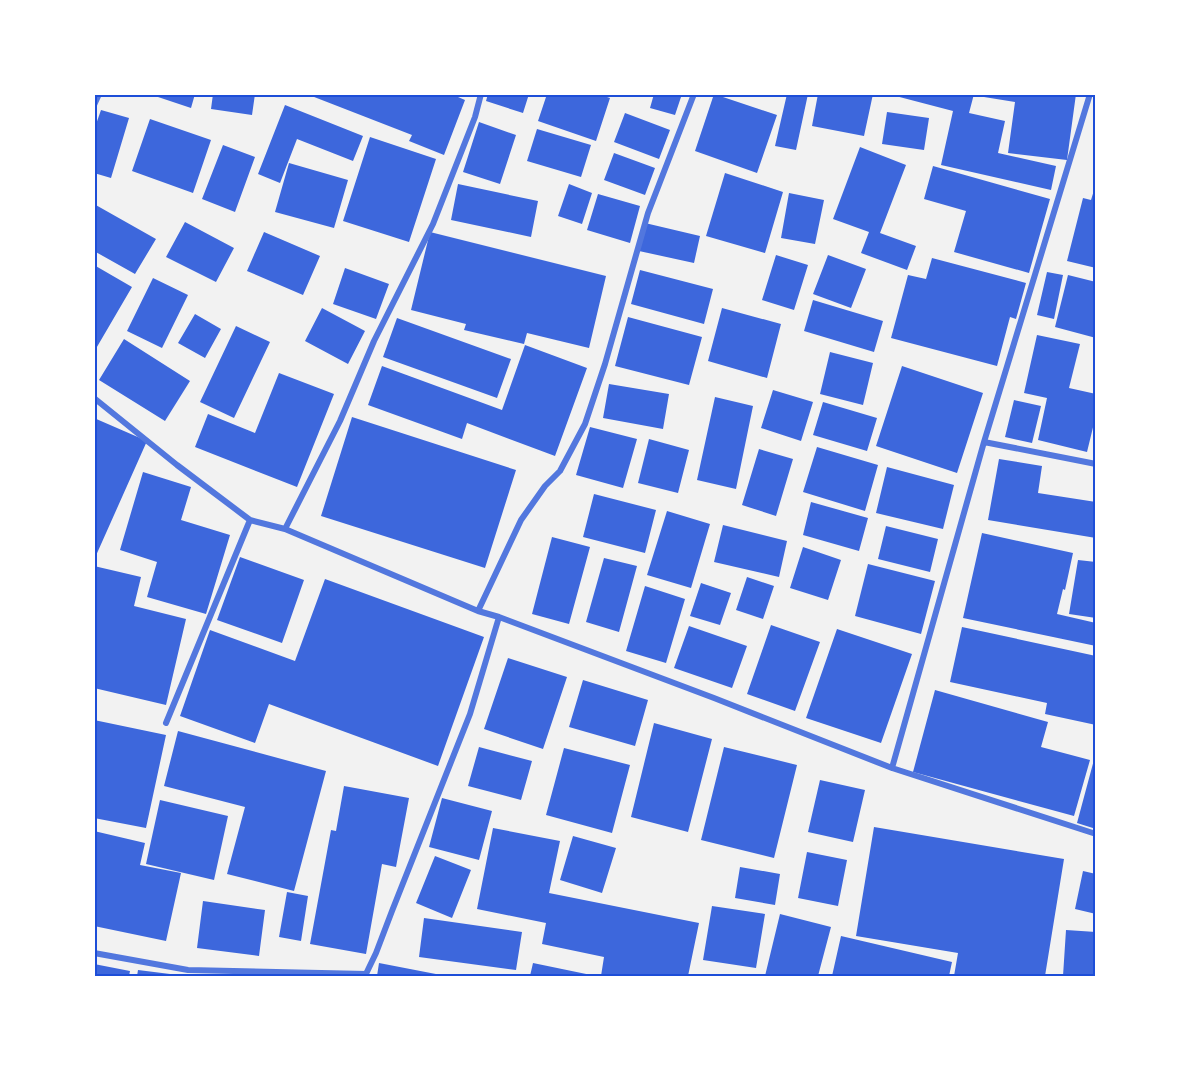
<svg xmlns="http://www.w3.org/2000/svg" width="1190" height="1071" viewBox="0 0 1190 1071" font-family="Manrope,sans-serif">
<rect width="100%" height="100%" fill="#f2f2f2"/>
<path fill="#3d67dc" d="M149,94H195L191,108Z
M213,94H255L252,115L211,109Z
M451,94L465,100L444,155L409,141L412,135L309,95Z
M488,94H529L523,113L486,101Z
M547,94H598L610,98L596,141L538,121Z
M654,94H682L675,115L650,108Z
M714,94L777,115L757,173L695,151Z
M787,94H808L796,150L775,146Z
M818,94H873L864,136L812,126Z
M888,94H974L969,113L1005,121L998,153L1056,166L1051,190L941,165L953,111Z
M984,94H1076L1067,160L1008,153L1015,102L984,97Z
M285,105L363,136L353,161L297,139L280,183L258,174Z
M101,110L129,118L111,178L94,173V130Z
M887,112L929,118L924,150L882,144Z
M625,113L670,130L659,159L614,142Z
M150,119L211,140L193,193L132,171Z
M479,122L516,135L500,184L463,172Z
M537,129L591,145L581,177L527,161Z
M370,137L436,159L409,242L343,221Z
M223,145L255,157L235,212L202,199Z
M860,147L906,165L880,233L916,246L907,270L861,253L869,232L833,219Z
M614,153L655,168L645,195L604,180Z
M289,163L348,180L334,228L275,212Z
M933,166L1050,199L1029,273L954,252L966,211L924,199Z
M725,173L783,192L765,253L706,236Z
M458,184L538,201L531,237L451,220Z
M569,184L592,193L582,224L558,216Z
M1095,187H1096V268L1067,261L1083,198L1091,200Z
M789,193L824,200L815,244L781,238Z
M598,194L640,206L630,243L587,230Z
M94,204L156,239L135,274L94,251Z
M185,222L234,248L216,282L166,257Z
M645,223L700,236L694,263L639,251Z
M264,232L320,256L303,295L247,271Z
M430,232L606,276L589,348L527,333L524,344L464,330L466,324L411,310Z
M776,255L808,265L794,310L762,300Z
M828,255L866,269L851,308L813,294Z
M932,258L1026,283L1016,319L1010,317L997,366L891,338L908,275L926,279Z
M94,265L132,287L94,352Z
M345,268L389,284L376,319L333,304Z
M640,270L713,289L704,324L631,304Z
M1047,272L1063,275L1054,319L1037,315Z
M1068,275L1096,282V338L1055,327Z
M153,278L188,295L162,348L127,331Z
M813,300L883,321L874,352L804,331Z
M322,308L365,331L348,364L305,341Z
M722,308L781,324L767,378L708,361Z
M195,314L221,329L205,358L178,343Z
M628,317L702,337L689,385L615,366Z
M397,318L511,359L497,398L383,357Z
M236,326L270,342L234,418L200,402Z
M1037,335L1080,344L1069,388L1096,394V415L1087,452L1038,440L1047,398L1024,393Z
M124,339L190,381L165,421L99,380Z
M525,345L587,368L555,456L467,423L462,439L368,405L382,366L502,410Z
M830,352L873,363L863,405L820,394Z
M902,366L983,393L957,473L876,446Z
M279,373L334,394L297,487L195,447L208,414L255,433Z
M609,384L669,394L663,429L603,418Z
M773,390L813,402L801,441L761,428Z
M715,397L753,406L736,489L697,480Z
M1014,400L1041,406L1032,443L1005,437Z
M823,402L877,418L867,451L813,435Z
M352,417L516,470L485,568L321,516Z
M94,418L147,441L94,560Z
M590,427L637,439L623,488L576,475Z
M649,439L689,450L678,493L638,483Z
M817,447L878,465L865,511L803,492Z
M759,449L793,459L776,516L742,505Z
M999,459L1042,466L1038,493L1096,502V538L988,520Z
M887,467L954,485L943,529L876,513Z
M143,472L191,487L181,520L230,535L206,614L147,597L157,562L120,550Z
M594,494L656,510L645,553L583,537Z
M811,502L868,518L859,551L803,535Z
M667,511L710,524L691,588L647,575Z
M723,525L787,541L779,577L714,562Z
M886,526L938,539L930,572L878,559Z
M982,533L1073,553L1065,590L1063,589L1057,614L1096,623V646L963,618Z
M552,537L590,547L569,624L532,614Z
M803,547L841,560L828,600L790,588Z
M240,557L304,580L282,643L217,620Z
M604,558L637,566L619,632L586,622Z
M1078,560L1096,562V618L1069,614Z
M868,564L935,581L921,634L855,616Z
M94,566L141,577L134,606L186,619L166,705L94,688Z
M747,577L774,586L763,619L736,610Z
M325,579L484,637L438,766L269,704L255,743L180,716L210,630L295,661Z
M701,583L731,593L720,625L690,616Z
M645,586L685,599L666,663L626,651Z
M771,625L820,642L795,711L747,694Z
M689,626L747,646L732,688L674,668Z
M962,627L1096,656V725L1045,714L1047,703L950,682Z
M837,629L912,654L881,743L806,718Z
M508,658L567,677L543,749L484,729Z
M583,680L648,700L635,746L569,727Z
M935,690L1048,722L1041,747L1090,760L1074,816L913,772Z
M94,720L166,735L146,828L94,818Z
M654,723L712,739L688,832L631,817Z
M178,731L326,771L294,891L227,874L245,807L164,786Z
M479,747L532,761L521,800L468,786Z
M724,747L797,765L774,858L701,840Z
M564,748L630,765L612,833L546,815Z
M1095,756H1096V829L1077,823Z
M820,780L865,790L853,842L808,832Z
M344,786L409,798L396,867L382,864L366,954L310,944L331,830L336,831Z
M442,798L492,811L479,860L429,847Z
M160,800L228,816L214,880L146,864Z
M874,827L1064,859L1045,976H954L958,953L856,936Z
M493,828L560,841L549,893L699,923L688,976H601L604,957L542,944L546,923L477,909Z
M94,831L145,843L140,865L181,873L166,941L94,926Z
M573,836L616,848L602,893L560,880Z
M807,852L847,860L838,906L798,898Z
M435,856L471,870L452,918L416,903Z
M740,867L780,874L775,905L735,898Z
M1083,871L1096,874V914L1075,909Z
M287,892L308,896L301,941L279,937Z
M203,901L265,910L259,956L197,948Z
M712,906L765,914L756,968L703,960Z
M780,914L831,927L818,976H765Z
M424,918L522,932L516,970L419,957Z
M1066,930L1096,932V976H1063Z
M841,936L952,962L949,976H832Z
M379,963L441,975V976H377Z
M533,963L591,975V976H530Z
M94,964L130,971L129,976H94Z
M138,970L178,975L177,976H137Z"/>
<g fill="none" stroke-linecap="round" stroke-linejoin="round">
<path stroke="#5277de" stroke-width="6" d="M94,105L99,94
M94,398L177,465L250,520L285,529L478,611L499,617L714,698L892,768L1096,834
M984,442L1096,464
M285,529L340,421L374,341L433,224L475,117L481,94
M478,611L521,520L545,486L560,471L585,424L605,364L648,213L694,94
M166,723L250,520
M892,768L984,442L1090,94
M94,953L188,970L366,974
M365,976L376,953L392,911L470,714L499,617"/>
</g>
<rect width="1190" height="1071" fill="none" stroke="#ffffff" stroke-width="192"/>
<rect x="96" y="96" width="998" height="879" fill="none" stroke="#1d4ed8" stroke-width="2"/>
</svg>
